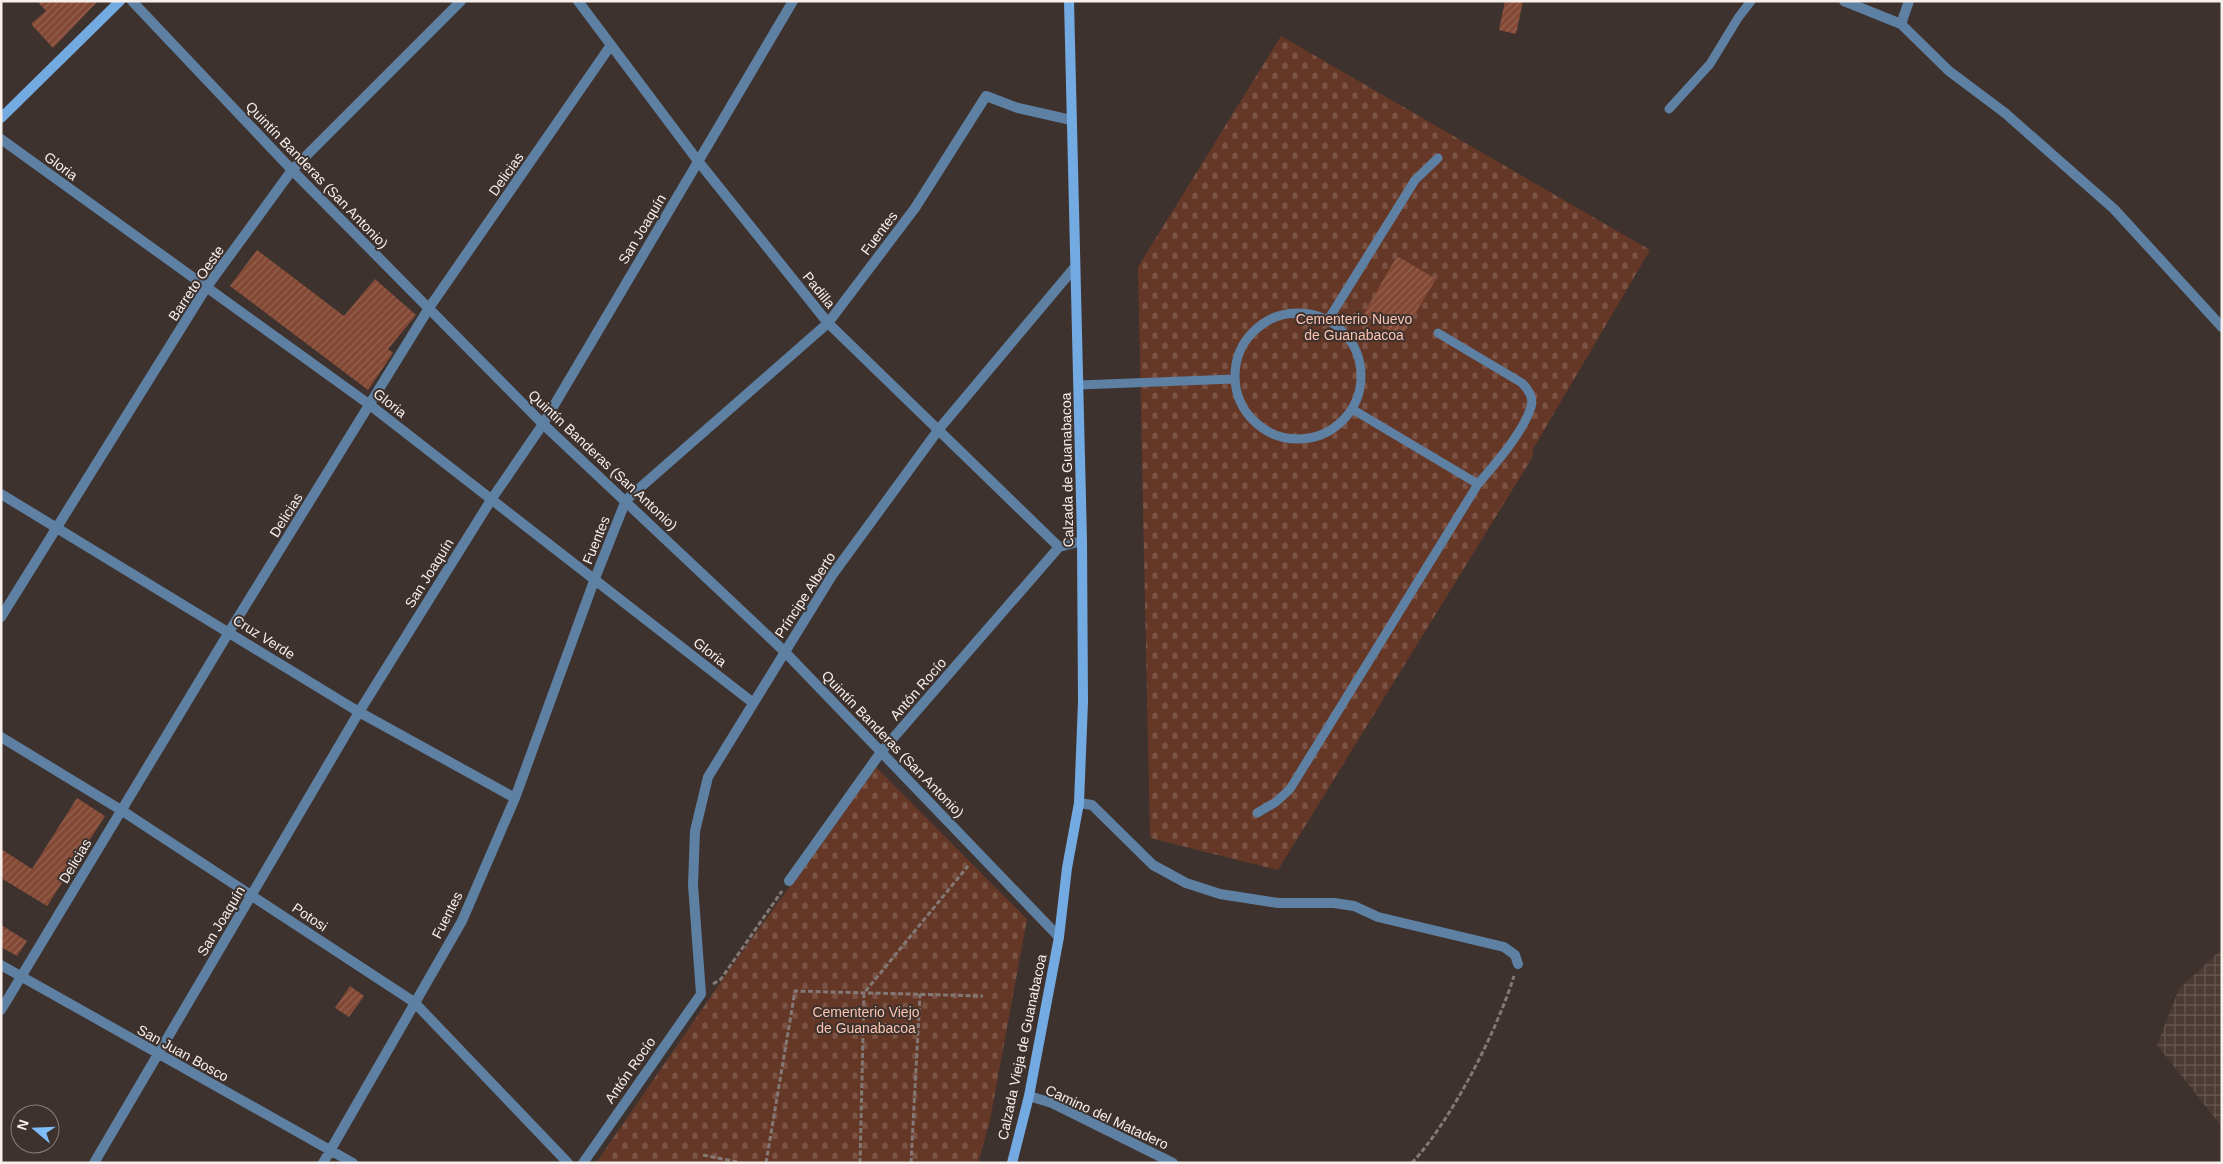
<svg xmlns="http://www.w3.org/2000/svg" width="2223" height="1164" viewBox="0 0 2223 1164" font-family="Arial,sans-serif">
<defs>
<pattern id="industrial-grid" width="8" height="8" patternUnits="userSpaceOnUse" patternTransform="scale(1.25)"><rect width="8" height="8" fill="#4c3b34"/><path d="M0 4h8M4 0v8" fill="none" stroke="#675852"/></pattern>
<pattern id="cemetery-stones" width="16" height="16" patternUnits="userSpaceOnUse" patternTransform="scale(1.25)"><rect width="16" height="16" fill="#653727"/><path d="M2 7V4a2 2 0 0 1 4 0v3zM10 15v-3a2 2 0 0 1 4 0v3z" fill="#7c5446"/></pattern>
<pattern id="building-hatch" width="6" height="6" patternUnits="userSpaceOnUse" patternTransform="scale(1.25)"><rect width="6" height="6" fill="#834935"/><path d="M-1 1l2-2M0 6l6-6M5 7l2-2" fill="none" stroke="#956452"/></pattern>
</defs>
<rect width="100%" height="100%" fill="#3e322e"/>
<path fill="url(#industrial-grid)" d="M2222,949V1127L2157,1045L2179,989Z"/>
<path fill="url(#cemetery-stones)" d="M1281,36L1650,250L1533,449L1532,458L1278,870L1150,838L1138,267Z
M876,767L1027,919L990,1120L978,1163H596L729,970Z"/>
<path fill="url(#building-hatch)" d="M37,1H98L53,48L31,24L46,11Z
M1505,1H1523L1516,34L1499,30Z
M257,250L344,316L375,279L416,315L388,349L393,353L368,390L230,286Z
M1397,256L1436,279L1401,337L1363,315Z
M77,798L105,816L47,906L1,878V849L32,869Z
M1,925L27,941L17,956L1,947Z
M350,986L364,996L349,1017L335,1008Z"/>
<g fill="none" stroke-linecap="round" stroke-linejoin="round">
<path stroke="#837875" stroke-width="3" stroke-dasharray="5 2.5" stroke-linecap="butt" d="M713,984L721,979L782,891
M703,1155L742,1163
M766,1163L795,991L983,996
M860,1163L864,993L968,866
M911,1163L920,994
M1412,1163C1452,1119 1496,1033 1514,976"/>
<path stroke="#5e80a3" stroke-width="9" d="M1669,109L1710,64L1738,18L1751,1
M1235 376a63 63 0 1 1 126 0a63 63 0 1 1-126 0Z
M1328,320L1415,180L1438,158
M1438,333L1522,383C1528,389 1534,398 1531,407C1523,433 1495,464 1478,484
M1079,385L1234,379
M1257,813L1276,802L1290,789L1478,484L1352,409"/>
<path stroke="#5e80a3" stroke-width="10" d="M132,1L292,170L543,424L784,651L1059,937
M578,1L698,161L828,323L1059,547L1082,541
M1844,1L1901,24L1949,71L2005,113L2114,209L2222,327
M1901,24L1909,1
M1,139L370,405L752,702
M1,494L359,712L515,798
M1,617L206,288L292,170L461,1
M1,737L121,810L414,1002L568,1163
M1079,803L1092,805L1153,865L1186,883L1220,894L1278,903H1334L1354,906L1378,917L1504,947L1515,955L1518,964
M789,881L881,752L1059,547
M1,965L353,1163
M1,1010L229,632L429,308L611,45
M1029,1096L1052,1103L1173,1163
M94,1163L359,712L491,500L543,424L793,1
M323,1163L462,921L515,798L594,581L626,500L828,323L915,208L986,96L1018,108L1071,120
M583,1163L701,994L693,885L695,831L708,777L833,574L939,429L1075,267"/>
<path stroke="#73aae1" stroke-width="10" d="M1,118L120,1
M1012,1163L1029,1096L1059,937L1067,868L1079,803L1083,702L1082,541L1069,1"/>
</g>
<g text-anchor="middle" dominant-baseline="central" stroke-width="4" stroke-linejoin="round" paint-order="stroke">
<g font-size="14" fill="#f7efec" stroke="#3e322e">
<text transform="translate(61 166) rotate(36)">Gloria</text>
<text transform="translate(506 174) rotate(-55)">Delicias</text>
<text transform="translate(317 175) rotate(46)">Quintín Banderas (San Antonio)</text>
<text transform="translate(642 229) rotate(-59)">San Joaquín</text>
<text transform="translate(879 233) rotate(-53)">Fuentes</text>
<text transform="translate(196 283) rotate(-56)">Barreto Oeste</text>
<text transform="translate(819 290) rotate(51)">Padilla</text>
<text transform="translate(390 403) rotate(38)">Gloria</text>
<text transform="translate(603 460) rotate(43)">Quintín Banderas (San Antonio)</text>
<text transform="translate(1067 470) rotate(-91)">Calzada de Guanabacoa</text>
<text transform="translate(286 515) rotate(-58)">Delicias</text>
<text transform="translate(596 540) rotate(-68)">Fuentes</text>
<text transform="translate(429 573) rotate(-58)">San Joaquín</text>
<text transform="translate(805 595) rotate(-57)">Príncipe Alberto</text>
<text transform="translate(264 637) rotate(32)">Cruz Verde</text>
<text transform="translate(710 652) rotate(38)">Gloria</text>
<text transform="translate(918 689) rotate(-49)">Antón Rocío</text>
<text transform="translate(893 744) rotate(46)">Quintín Banderas (San Antonio)</text>
<text transform="translate(75 861) rotate(-59)">Delicias</text>
<text transform="translate(447 915) rotate(-63)">Fuentes</text>
<text transform="translate(310 917) rotate(34)">Potosi</text>
<text transform="translate(221 921) rotate(-59)">San Joaquín</text>
<text transform="translate(1022 1047) rotate(-78)">Calzada Vieja de Guanabacoa</text>
<text transform="translate(183 1053) rotate(29)">San Juan Bosco</text>
<text transform="translate(630 1070) rotate(-55)">Antón Rocío</text>
<text transform="translate(1107 1117) rotate(25)">Camino del Matadero</text>
</g>
<g font-size="14" fill="#fbc3b0" stroke="#3e322e">
<text x="1354" y="319">Cementerio Nuevo<tspan x="1354" dy="16">de Guanabacoa</tspan></text>
<text x="866" y="1012">Cementerio Viejo<tspan x="866" dy="16">de Guanabacoa</tspan></text>
</g>
</g>
<rect width="2223" height="1164" fill="none" stroke="#f7efec" stroke-width="5"/>
<g transform="translate(35 1129) rotate(289)"><circle r="24" fill="#3e322e" stroke="#887e7a"/>
<path d="M0-4L9 19L0 12L-9 19Z" fill="#7fbdfa"/>
<text y="-8" font-size="14" font-weight="bold" text-anchor="middle" fill="#f7efec">N</text>
</g>
</svg>
